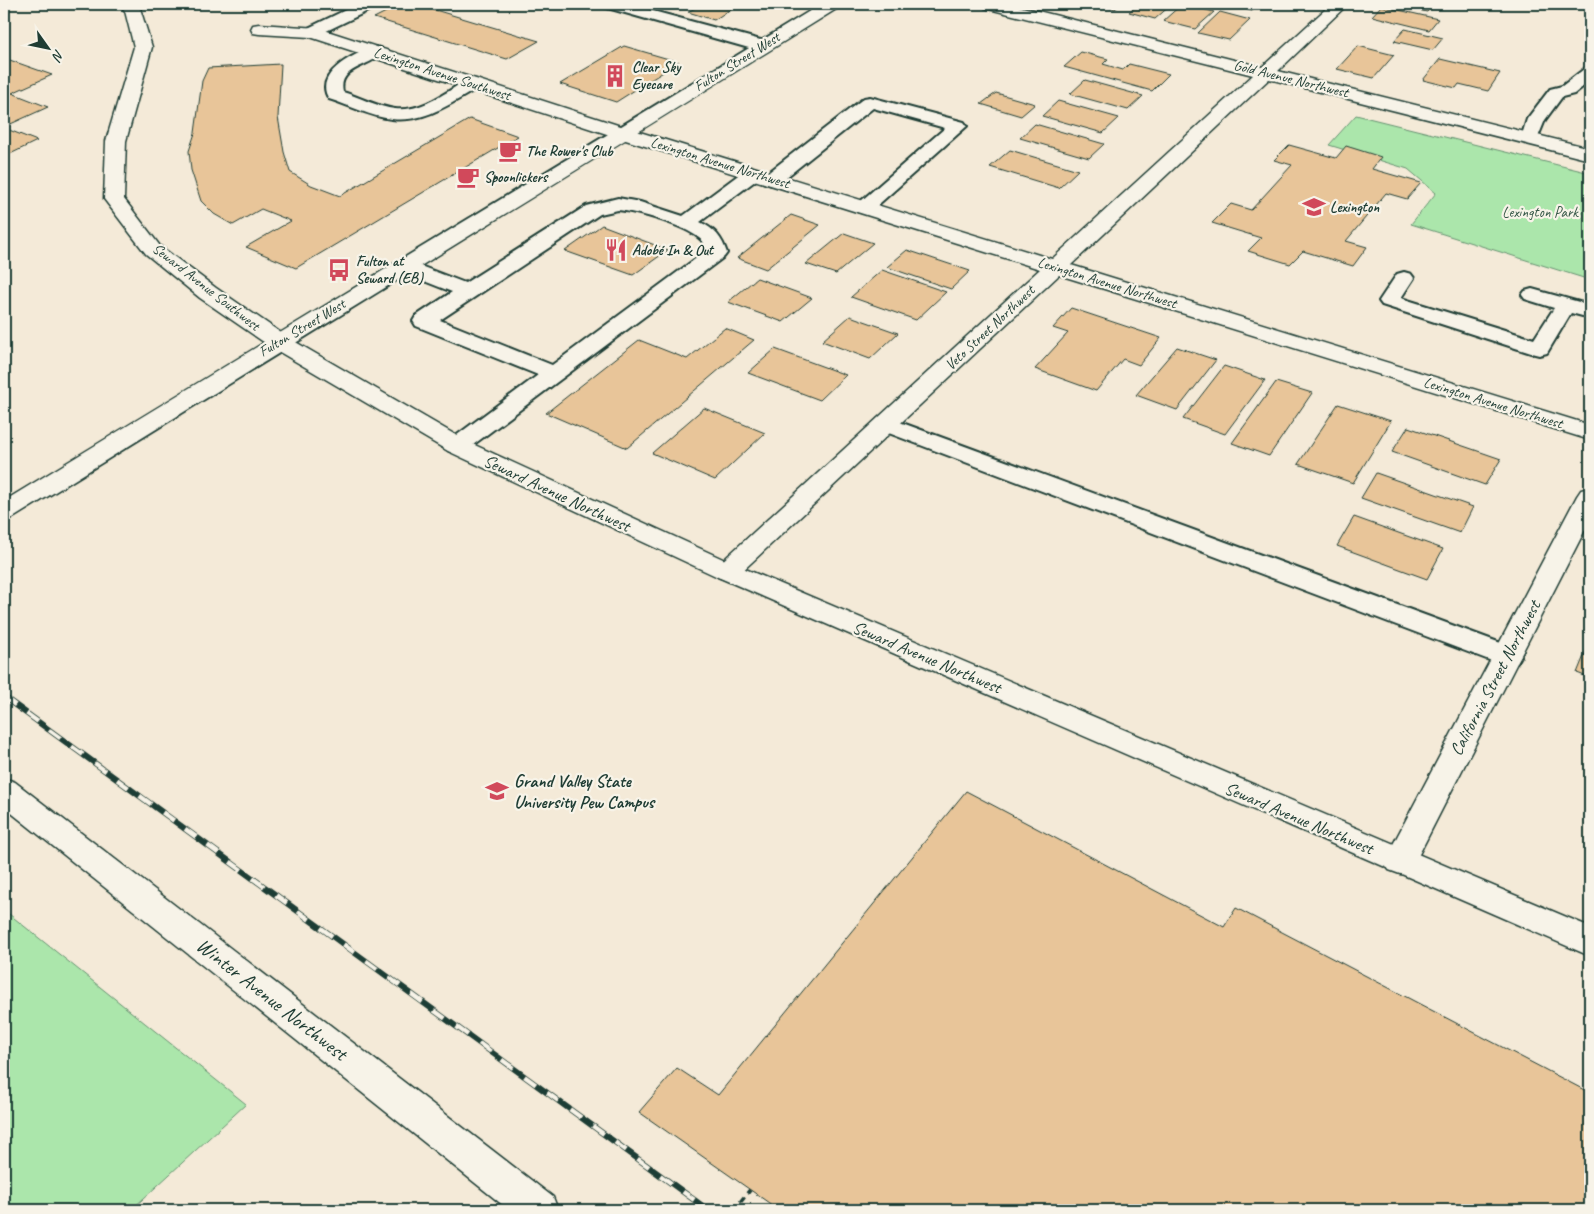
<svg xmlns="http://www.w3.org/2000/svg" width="1594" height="1214" viewBox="0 0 1594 1214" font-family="Caveat,sans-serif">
<rect width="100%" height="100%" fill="#f4ead8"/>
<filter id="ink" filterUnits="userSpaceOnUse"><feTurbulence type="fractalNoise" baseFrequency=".02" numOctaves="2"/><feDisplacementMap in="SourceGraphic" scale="10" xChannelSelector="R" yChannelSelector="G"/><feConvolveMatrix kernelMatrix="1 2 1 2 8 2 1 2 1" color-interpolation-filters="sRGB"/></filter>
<g filter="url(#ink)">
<path fill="#abe6ab" stroke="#659270" d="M1356,115L1590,173V280L1411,224L1436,193L1408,169L1329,145Z
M4,910L246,1104L131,1210H4Z"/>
<path fill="#e8c599" stroke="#1f3d34" d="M402,4H415L539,41L507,59L374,18Z
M702,4H739L714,20L688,12Z
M1096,4H1121L1115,9Z
M1138,4H1172L1155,19L1129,12Z
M1182,4L1214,12L1195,29L1163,21Z
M1230,4H1259L1252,11L1228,5Z
M1392,4H1434L1427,12Z
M1381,6L1438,19L1429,30L1372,16Z
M1220,12L1250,20L1229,40L1198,33Z
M1405,29L1443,38L1433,50L1394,41Z
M624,46L679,62L616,102L560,84Z
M1358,46L1394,55L1374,78L1337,69Z
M1081,52L1108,59L1103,64L1123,70L1129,64L1169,74L1152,91L1064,67Z
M4,58L52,75L12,93L48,107L4,127Z
M1440,59L1500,73L1488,91L1459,84L1456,88L1423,80Z
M281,64L278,117L284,152L290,172L311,185L340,196L470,119L518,136L296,268L246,247L291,221L261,209L233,225L214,214L201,201L191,170L189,151L195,133L202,81L208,68Z
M1085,80L1143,96L1128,110L1070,94Z
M996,93L1035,104L1021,116L981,104Z
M1058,101L1119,118L1103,133L1042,116Z
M1035,124L1104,144L1089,158L1020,138Z
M4,128L37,141L4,157Z
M1289,145L1336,158L1346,146L1362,151L1381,157L1372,169L1421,183L1407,199L1386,193L1346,241L1367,247L1353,266L1303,251L1290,264L1248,251L1261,238L1212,223L1231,204L1251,210L1292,165L1274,160Z
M1010,150L1078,170L1059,188L990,167Z
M791,215L820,225L766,269L737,258Z
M602,225L668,250L633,275L565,251Z
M844,233L873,243L836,274L806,264Z
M907,250L970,271L951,289L887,267Z
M882,270L946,292L916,320L851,297Z
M757,278L812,298L783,322L728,302Z
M1071,308L1161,338L1139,365L1123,359L1096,391L1035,369L1068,333L1053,328Z
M850,316L898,333L870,359L822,341Z
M725,328L754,340L627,448L546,413L639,340L687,359Z
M1177,347L1216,360L1177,410L1136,395Z
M775,349L846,375L820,400L748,373Z
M1224,366L1265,380L1225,434L1183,419Z
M1276,382L1312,393L1269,456L1232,443Z
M1338,404L1391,421L1353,483L1298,464Z
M704,408L765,433L715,480L652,453Z
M1408,427L1501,459L1485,485L1392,452Z
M1376,473L1473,507L1460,533L1361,498Z
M1354,517L1443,549L1427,579L1337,546Z
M1588,646L1590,647V678L1577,673Z
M966,791L1224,927L1236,908L1590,1093V1210H779L639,1112L677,1068L718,1095Z"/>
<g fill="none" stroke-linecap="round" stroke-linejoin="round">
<defs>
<path id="lane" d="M358,4H378L376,7L318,35H306L304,32L306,29Z
M602,4H627L768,42L770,46L768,50H756L604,7Z
M375,47L381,48L383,52C373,67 337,66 343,92C359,97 378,107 395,109C421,112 445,93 466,80L472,79L478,80L481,84L478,88C452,103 424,123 392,119C371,117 349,105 329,99C312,74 356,52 375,47Z
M1590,68V81L1574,94L1562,97L1545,120L1536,142L1530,143L1524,142L1521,138L1527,119L1550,89L1562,86L1584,69Z
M870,97L964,122L967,126L871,211L864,213L857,211L854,207L945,128L873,108L779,183L772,185L765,183L763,179L765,175L864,98Z
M752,168L759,170L761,174L759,178L700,222C715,229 722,238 727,253L724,257L465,451L457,453L449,451L445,446L449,441L538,375L416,326L413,321L416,316L452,292L396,270L393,266L396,262L403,260L410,262L465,283L586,206L618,198L640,202L683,216L745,170ZM618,210C638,212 684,225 699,238C704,241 705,246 706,251L552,365L440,320L600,214Z
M1404,272L1411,274L1414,278L1401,298L1534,339L1554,308L1525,299L1522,295L1525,291L1532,289L1590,305V318L1571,313L1547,353L1539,355L1531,353L1382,305L1379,301L1397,274Z
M886,417L1517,649L1521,656L1517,663L1507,666L1497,663L878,429L874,424L878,419Z"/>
<path id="street" d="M983,4H1010L1262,67L1331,4H1348L1278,71L1590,148V160L1269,79L1071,265L1590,425V440L1059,275L736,577L727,580L718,577L714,571L718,565L1040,269L616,137L310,37L259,34L253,33L251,29L253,25L259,24L318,28L630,129L1052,259L1253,75L985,8Z
M1590,488V520L1411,870L1400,874L1389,870L1384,861L1389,852L1577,496L1581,490Z"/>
<path id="secondary" d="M119,4H137L139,5L152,47L126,141L124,199L160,246L216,288L287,337L466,441L736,565L1590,927V956L718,577L448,451L271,347L200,298L146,254L104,199L106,141L134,47L125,11Z
M4,778L15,782L553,1197L558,1210H509L4,807Z"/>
<path id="primary" d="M821,4H840L838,8C564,179 287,347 13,518L4,520V501C276,334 550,171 821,4Z"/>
</defs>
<use href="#lane" stroke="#1f3d34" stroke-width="4"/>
<use href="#street" stroke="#1f3d34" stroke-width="3"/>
<use href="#secondary" stroke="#1f3d34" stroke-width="3"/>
<use href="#primary" stroke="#1f3d34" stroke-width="3"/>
<path stroke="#1f3d34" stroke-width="4" stroke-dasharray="6 4.5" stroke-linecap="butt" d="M734,1210L750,1190"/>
<use href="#lane" fill="#f7f3e8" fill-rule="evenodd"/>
<use href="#street" fill="#f7f3e8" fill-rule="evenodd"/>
<use href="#secondary" fill="#f7f3e8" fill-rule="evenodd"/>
<use href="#primary" fill="#f7f3e8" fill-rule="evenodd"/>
<defs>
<path id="rail" d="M4,697L708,1210"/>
</defs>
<use href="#rail" stroke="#1f3d34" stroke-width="6"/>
<use href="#rail" stroke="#f7f3e8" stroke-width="4.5" stroke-dasharray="14" stroke-linecap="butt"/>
</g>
</g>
<defs>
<symbol id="building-bare" viewBox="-9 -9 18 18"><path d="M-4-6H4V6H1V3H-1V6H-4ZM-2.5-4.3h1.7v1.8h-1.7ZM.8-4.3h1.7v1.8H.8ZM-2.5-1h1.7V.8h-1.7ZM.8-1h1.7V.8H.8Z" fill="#d1495b" stroke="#f7f3e8" stroke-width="2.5" paint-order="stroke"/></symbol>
<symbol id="cafe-bare" viewBox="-9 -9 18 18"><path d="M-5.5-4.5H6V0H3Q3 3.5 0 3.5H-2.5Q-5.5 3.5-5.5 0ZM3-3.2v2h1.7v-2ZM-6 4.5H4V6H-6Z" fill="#d1495b" stroke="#f7f3e8" stroke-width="2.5" paint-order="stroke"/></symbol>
<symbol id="school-bare" viewBox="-9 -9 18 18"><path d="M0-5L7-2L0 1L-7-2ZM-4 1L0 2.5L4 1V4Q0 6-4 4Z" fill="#d1495b" stroke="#f7f3e8" stroke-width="2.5" paint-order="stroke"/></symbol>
<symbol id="restaurant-bare" viewBox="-9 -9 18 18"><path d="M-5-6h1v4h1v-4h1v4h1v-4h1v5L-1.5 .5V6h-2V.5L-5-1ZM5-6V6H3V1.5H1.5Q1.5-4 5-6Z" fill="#d1495b" stroke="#f7f3e8" stroke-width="2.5" paint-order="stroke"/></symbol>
<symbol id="bus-bare" viewBox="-9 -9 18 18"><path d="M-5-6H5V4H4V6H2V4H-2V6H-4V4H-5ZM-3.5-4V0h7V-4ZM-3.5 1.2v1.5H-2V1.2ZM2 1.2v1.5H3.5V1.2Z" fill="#d1495b" stroke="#f7f3e8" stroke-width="2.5" paint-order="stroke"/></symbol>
<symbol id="university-bare" viewBox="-9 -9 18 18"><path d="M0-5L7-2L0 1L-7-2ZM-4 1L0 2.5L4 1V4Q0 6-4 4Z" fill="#d1495b" stroke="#f7f3e8" stroke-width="2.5" paint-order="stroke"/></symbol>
</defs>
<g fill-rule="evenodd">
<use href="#building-bare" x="599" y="60" width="32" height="32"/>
<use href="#cafe-bare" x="494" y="135" width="32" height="32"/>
<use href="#cafe-bare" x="452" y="161" width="32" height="32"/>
<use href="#school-bare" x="1298" y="191" width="32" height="32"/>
<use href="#restaurant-bare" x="600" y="234" width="32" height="32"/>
<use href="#bus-bare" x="323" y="254" width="32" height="32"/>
<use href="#university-bare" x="481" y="775" width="32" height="32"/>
</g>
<g text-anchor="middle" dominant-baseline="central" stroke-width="4.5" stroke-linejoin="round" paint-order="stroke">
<g font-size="15" fill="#1f3d34" stroke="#f7f3e8">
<text transform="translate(737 62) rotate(-32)">Fulton Street West</text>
<text transform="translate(442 74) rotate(18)">Lexington Avenue Southwest</text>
<text transform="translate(1291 79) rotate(14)">Gold Avenue Northwest</text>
<text transform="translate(720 163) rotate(17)">Lexington Avenue Northwest</text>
<text transform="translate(1107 283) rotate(17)">Lexington Avenue Northwest</text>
<text transform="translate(206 287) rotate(38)">Seward Avenue Southwest</text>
<text transform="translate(302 328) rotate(-31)">Fulton Street West</text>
<text transform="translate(990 328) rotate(-43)">Veto Street Northwest</text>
<text transform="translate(1493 403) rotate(17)">Lexington Avenue Northwest</text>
</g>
<g font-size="15" font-weight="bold" fill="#1f3d34" stroke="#f7f3e8" text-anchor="start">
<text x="632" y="67">Clear Sky<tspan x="632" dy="17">Eyecare</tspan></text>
<text x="526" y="151">The Rower's Club</text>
<text x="484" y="177">Spoonlickers</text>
<text x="1330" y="207">Lexington</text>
<text x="632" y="250">Adobé In &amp; Out</text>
<text x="356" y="261">Fulton at<tspan x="356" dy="17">Seward (EB)</tspan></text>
</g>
<g font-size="15" fill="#345646" stroke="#f7f3e8">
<text x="1540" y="212">Lexington Park</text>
</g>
<g font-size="18" fill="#1f3d34" stroke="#f7f3e8">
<text transform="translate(557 493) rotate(25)">Seward Avenue Northwest</text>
<text transform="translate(927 657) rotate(23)">Seward Avenue Northwest</text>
<text transform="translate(1495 678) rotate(-62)">California Street Northwest</text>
<text transform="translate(1299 818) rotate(23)">Seward Avenue Northwest</text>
</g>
<g font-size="18" font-weight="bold" fill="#1f3d34" stroke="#f7f3e8" text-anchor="start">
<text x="514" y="781">Grand Valley State<tspan x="514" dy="21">University Pew Campus</tspan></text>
</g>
<g font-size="21" fill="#1f3d34" stroke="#f7f3e8">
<text transform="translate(272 999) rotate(38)">Winter Avenue Northwest</text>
</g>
</g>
<rect width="1594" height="1214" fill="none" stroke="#f7f3e8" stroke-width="20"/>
<rect x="10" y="10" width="1574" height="1194" fill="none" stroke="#1f3d34" stroke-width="2" filter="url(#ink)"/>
<g transform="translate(48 48) rotate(123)" stroke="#f7f3e8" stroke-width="4" paint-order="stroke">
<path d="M0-4L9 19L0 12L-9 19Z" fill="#1f3d34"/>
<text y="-8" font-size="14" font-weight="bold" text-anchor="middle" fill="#1f3d34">N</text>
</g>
</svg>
